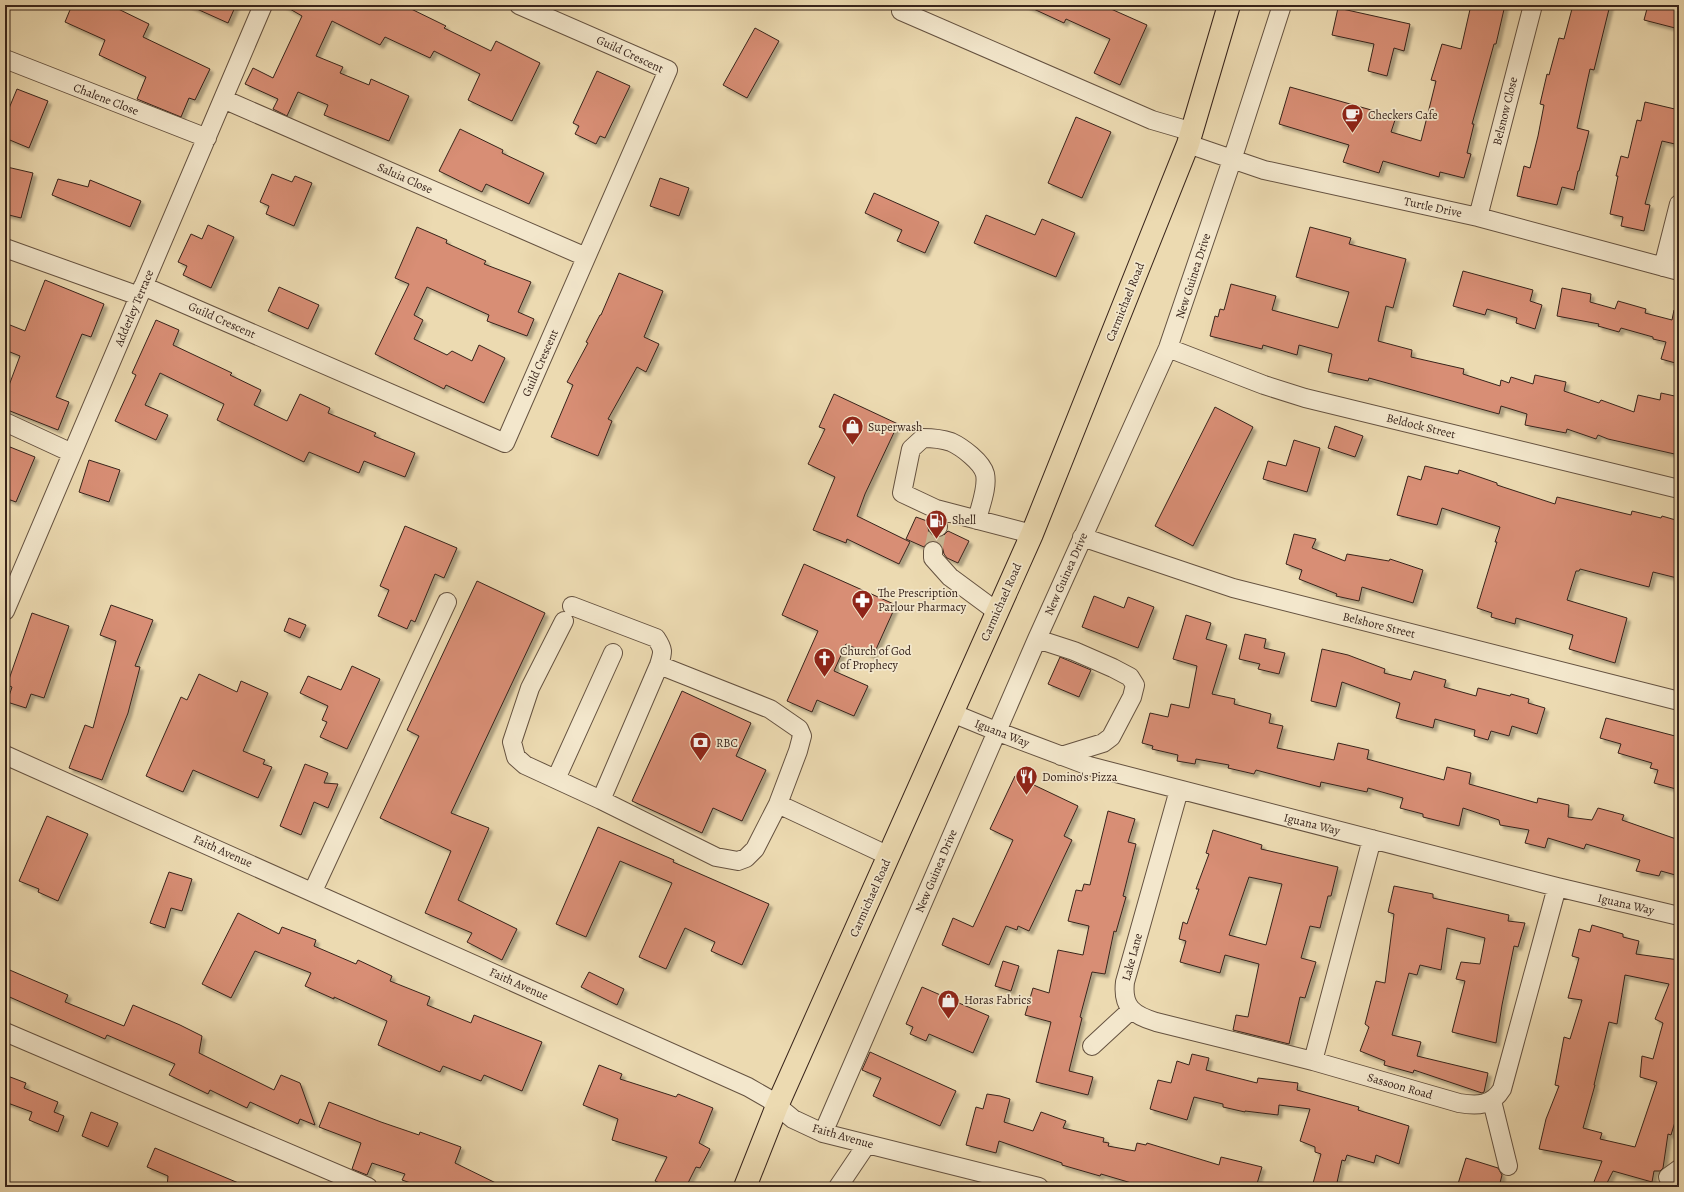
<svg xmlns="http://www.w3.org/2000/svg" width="1684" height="1192" viewBox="0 0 1684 1192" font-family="Alegreya,serif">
<defs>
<filter id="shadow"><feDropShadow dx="3.5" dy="3.5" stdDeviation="1" flood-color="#0004"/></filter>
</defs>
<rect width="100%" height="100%" fill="#ecdab1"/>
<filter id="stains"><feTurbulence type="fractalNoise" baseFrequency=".005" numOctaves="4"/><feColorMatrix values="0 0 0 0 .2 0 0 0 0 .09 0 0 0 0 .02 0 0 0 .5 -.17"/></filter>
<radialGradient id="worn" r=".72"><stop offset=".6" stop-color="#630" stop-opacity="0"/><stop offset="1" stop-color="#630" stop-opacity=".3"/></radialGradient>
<path fill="#d88e75" stroke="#38241b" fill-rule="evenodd" filter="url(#shadow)" d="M72,5H110L149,24L143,37L210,69L195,100L189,98L181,117L137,99L146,77L99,55L105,40L65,22Z
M188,5H236L228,23Z
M283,5H403L446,26L444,28L491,51L496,41L540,63L512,121L468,100L480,74L434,51L430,58L385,37L380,45L332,21L316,56L343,67L340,73L369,85L371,79L409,96L389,141L324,115L328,105L298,92L287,116L273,109L278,99L245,84L253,68L273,78L302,16Z
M1025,5H1102L1147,25L1120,85L1094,73L1110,39L1066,19L1064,23Z
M1471,5H1505L1496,44H1494L1472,124H1474L1467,153L1471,154L1464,178L1440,172L1439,177L1383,161L1379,173L1343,162L1349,145L1279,124L1290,87L1396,117L1391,132L1421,141L1436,81L1431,80L1442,44L1461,49Z
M1573,5H1610L1594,70L1590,69L1577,128L1589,131L1579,171H1578L1574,190L1562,187L1557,205L1517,196L1524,166L1530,168L1538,136L1544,105L1540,104L1547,74L1549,75L1559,38L1564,39Z
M1648,5H1679V29L1644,20Z
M1338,8L1410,24L1404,51L1394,48L1387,76L1368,71L1374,44L1332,35Z
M755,28L779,41L747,98L723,85Z
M597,71L630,86L605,138L600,136L596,144L575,134L579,126L573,123Z
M17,89L48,101L29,148L5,138V118Z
M1645,102L1679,110V125L1675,144L1662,141L1645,204L1650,205L1644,231L1621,226L1623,217L1610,214L1618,176H1616L1621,156L1628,158L1637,120L1641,121Z
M1076,117L1111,132L1082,198L1048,183Z
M460,129L503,150L502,153L544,173L529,204L486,184L482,192L439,171Z
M7,167L33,173L21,218L5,214V176Z
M272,174L292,182L295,176L312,183L294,226L266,214L269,206L260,202Z
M660,178L689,188L679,216L650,206Z
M58,179L88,187L90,180L141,201L130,227L52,195Z
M874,193L939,222L925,253L897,241L902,230L865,213Z
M986,215L1035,235L1042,219L1075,233L1056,277L974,243Z
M208,225L234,237L211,288L183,275L187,266L178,262L191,234L202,239Z
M417,227L447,240L446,243L486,261L484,264L531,282L518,312L534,319L527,336L487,321L489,315L427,287L414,315L423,320L414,339L447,355L452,351L472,361L479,345L505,358L484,403L446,385L444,389L375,354L409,284L395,278Z
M1310,227L1351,238L1349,244L1406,259L1393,308L1386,306L1378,341L1412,350L1411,357L1464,369L1463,374L1500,386L1501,380L1509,383L1511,377L1533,384L1535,375L1566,382L1564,391L1599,403L1601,400L1634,412L1638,395L1660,400L1661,393L1679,397V455L1608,439L1598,435L1596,439L1567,429L1566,433L1525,425L1527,414L1501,406L1499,414L1369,378L1368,381L1328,372L1332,354L1299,345L1297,355L1263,345L1262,349L1210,336L1215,316L1218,317L1220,309L1224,310L1231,284L1276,296L1272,310L1338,328L1349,292L1296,277Z
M1463,271L1533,290L1530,301L1542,305L1535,329L1516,323L1517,318L1487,309L1485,315L1453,306Z
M619,273L663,291L644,337L659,344L646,372L637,367L608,419L612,421L598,456L551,437L573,385L567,382L588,343L586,342L600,315H601Z
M45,280L104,304L91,337L82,334L56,397L69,402L58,430L5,409V396L20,356L5,350V323L25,331Z
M279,287L319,305L308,329L268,311Z
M1562,288L1591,294L1590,302L1615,309L1618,301L1646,309L1645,313L1672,320L1674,310L1679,311V364L1661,359L1666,342L1653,339V337L1621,328L1619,332L1598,326L1599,324L1557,316Z
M156,320L179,330L173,345L232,373L230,375L261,390L254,405L287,421L300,394L330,408L328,413L376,433L374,436L415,453L405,477L364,461L359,473L309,452L304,462L217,420L224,404L160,373L145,405L168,415L156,440L115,421L136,375L132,373Z
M834,394L898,424L865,494L857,516L910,542L899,564L847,539L846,543L813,530L835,477L808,464L825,429L819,427Z
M1215,407L1253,427L1193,546L1155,526Z
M1335,426L1363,436L1355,457L1328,448Z
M1294,440L1320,448L1307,492L1263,479L1268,461L1286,466Z
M10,447L35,457L16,502L5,498V460Z
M89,460L120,470L109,502L79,492Z
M1425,466L1458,474L1459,470L1497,483V485L1555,504L1557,497L1631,515L1632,511L1661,518L1662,516L1679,521V569L1677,578L1653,572L1649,587L1580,569L1579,571H1576L1567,600L1627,618L1615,663L1569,649L1573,635L1516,618L1515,624L1491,617L1492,613L1477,608L1497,542H1495L1500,527L1442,508L1437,525L1397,515L1408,476L1421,480Z
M916,517L927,521L929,533L933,536L940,537L944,535L948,531L969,541L958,563L947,558L944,554L942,546L938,542L933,541L928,542L924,547L906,539Z
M405,526L457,548L444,578L435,574L415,622L411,620L407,629L378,616L389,590L380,586Z
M1294,534L1316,539L1312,548L1345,561L1347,554L1389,561L1390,559L1423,570L1413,603L1362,587L1359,601L1336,596L1337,594L1299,579L1302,570L1286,564Z
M804,564L896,605L873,656L846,644L834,671L868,686L854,716L817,700L812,712L787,701L818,631L782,615Z
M477,581L545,613L451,813L489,828L458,900L517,929L502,960L467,942L472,933L425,913L451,851L380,818L419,736L407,730Z
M1094,596L1124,608L1128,597L1154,607L1138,648L1082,627Z
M111,605L153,620L135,666L140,667L128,713L102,780L69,768L85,725L93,728L116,641L100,635Z
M32,613L69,626L44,698L31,694L26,708L7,702L12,687L7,685Z
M1186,615L1211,623L1206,639L1227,645L1212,694L1235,699L1234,704L1271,714L1269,723L1283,726L1277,748L1334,760L1338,743L1369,750L1367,759L1444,780L1447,767L1471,773L1469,784L1537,803L1538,798L1569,805L1568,817L1592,820L1598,808L1624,815L1622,820L1679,840V876L1661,871L1659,876L1636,871L1640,860L1586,844L1584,849L1548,838L1545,848L1525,843L1529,830L1500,825L1499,820L1463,808L1459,826L1423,817V814L1400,808L1403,798L1368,788L1367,792L1321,782L1320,787L1256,770L1254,774L1228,768L1229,765L1196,759L1195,764L1177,761L1178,755L1152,749L1153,746L1142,743L1150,713L1168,717L1171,704L1189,708L1197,666L1173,659Z
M289,618L306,625L300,638L284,631Z
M1245,634L1266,639L1264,648L1285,653L1279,674L1258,669L1260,664L1239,659Z
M1322,649L1348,655L1385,669L1384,673L1411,680L1414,671L1446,680L1444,687L1476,696L1478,688L1510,696L1511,694L1529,699L1528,703L1545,708L1537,734L1512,726L1509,736L1491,731L1488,740L1474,736L1475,730L1435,719L1433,728L1396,718L1400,703L1342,682L1336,707L1311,701Z
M1060,657L1091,670L1079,697L1048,684Z
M352,666L380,679L347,749L320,737L327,722L322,720L328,706L300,693L308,676L341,690Z
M199,674L237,692L241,681L268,693L243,751L265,760L263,764L272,767L258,798L193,770L183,792L146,776L181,697L187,700Z
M682,691L751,723L736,756L766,770L742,821L713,808L702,833L632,801Z
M1606,718L1679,737V776L1676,789L1654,783L1658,770L1650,768L1652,763L1618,753L1621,744L1600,738Z
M305,764L328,773L324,783L338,784L328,808L314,802L301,835L280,826Z
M1015,776L1078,806L1064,836L1072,840L1029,931L1018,926L1017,930L1006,926L989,965L942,945L953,918L973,927L1013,840L990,829Z
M1108,811L1135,819L1128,842L1136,844L1123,896L1126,897L1116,932L1114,931L1105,974L1092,972L1080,1017L1082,1018L1069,1071L1093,1077L1088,1095L1036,1082L1051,1022L1025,1015L1033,988L1049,993L1058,950L1083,955L1089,926L1068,921L1076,890L1082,891L1084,884L1090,885Z
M47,816L88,834L58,901L38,892L39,889L19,881Z
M598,827L674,860L673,862L769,904L742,965L711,951L715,942L685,928L666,969L639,957L672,883L620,861L586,937L556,924Z
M1213,830L1262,845L1261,849L1338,867L1331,896H1328L1320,928L1310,926L1301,958L1316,962L1305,998L1300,997L1289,1044L1233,1030L1236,1015L1248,1017L1259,964L1225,955L1220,973L1180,962L1186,941L1179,939L1183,922L1187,924L1199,889H1196L1209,854L1206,853ZM1249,877L1282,884L1266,945L1229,935Z
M169,872L192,879L182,911L171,908L165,928L150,923Z
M1394,886L1433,894V898L1509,915L1508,921L1525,923L1518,947L1514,946L1502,1005L1496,1043L1452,1032L1465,981L1456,979L1461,962L1480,964L1485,938L1447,928L1441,970L1420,965L1417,975L1409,973L1392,1035L1421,1042L1417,1056L1488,1073L1484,1092L1482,1093L1414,1070L1413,1073L1384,1065L1385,1061L1360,1051L1369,1027L1365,1024L1376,981L1385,983L1394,914L1388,912Z
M238,913L279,934L282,927L316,940L314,946L356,964L358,960L392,976L390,981L430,997L427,1005L471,1023L474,1015L542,1042L522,1091L484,1075L481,1081L443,1066L440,1072L378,1045L387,1021L334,997V999L305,986L311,973L255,951L231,998L202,984Z
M1592,925L1623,934V937L1639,941L1636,954L1679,960V1109L1671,1135L1668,1134L1663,1168L1660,1171H1654L1652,1182L1613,1171L1605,1187H1592L1602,1161L1539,1149L1546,1119L1559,1086L1555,1085L1564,1037L1570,1039L1582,1000L1568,998L1579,958L1572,956L1579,929L1590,932ZM1625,975L1669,984L1655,1019L1663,1023L1653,1059L1642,1056L1640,1077L1657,1082L1635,1147L1600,1139L1602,1133L1583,1128L1595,1085H1594L1609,1022L1617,1024Z
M1003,961L1019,966L1011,991L995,986Z
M5,968L68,995L65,1002L124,1026L133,1005L180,1025L202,1036L199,1053L274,1090L281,1075L300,1083L315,1125L300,1119L298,1124L250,1102L247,1108L210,1090L208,1094L169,1075L175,1064L107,1035L105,1039L5,995Z
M589,972L624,989L617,1005L581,987Z
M922,987L989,1016L973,1053L929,1034L926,1041L910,1034L913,1027L906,1024Z
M870,1052L956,1091L940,1126L873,1096L881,1078L862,1070Z
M1192,1054L1209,1058L1206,1070L1257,1083L1258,1078L1298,1083L1297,1090L1359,1107L1358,1110L1409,1126L1399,1164L1376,1155L1374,1163L1347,1155L1345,1161L1342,1160L1336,1187H1312L1321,1154L1315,1152V1147L1300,1141L1310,1109L1279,1105L1278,1115L1245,1111V1112L1223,1107V1104L1194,1097L1187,1120L1150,1109L1158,1080L1171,1083L1177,1061L1189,1065Z
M599,1065L622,1074L620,1079L676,1097L678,1094L713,1108L699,1143L710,1149L700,1168L696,1167L686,1187H668L655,1181L667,1157L612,1140L618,1119L583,1105Z
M5,1075L26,1083L24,1088L58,1102L54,1112L64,1116L58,1132L29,1120L32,1112L5,1102Z
M987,1094L1000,1096L1010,1099L1004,1122L1033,1131L1041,1112L1066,1121L1063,1128L1104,1138L1103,1142L1109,1143L1108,1146L1135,1151L1137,1143L1146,1145L1147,1143L1219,1165L1221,1157L1262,1167L1256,1187H1145L1101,1174L1100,1176L1062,1165V1163L999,1141L996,1153L966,1145L976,1107L983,1109Z
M329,1102L381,1122L419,1135L420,1132L461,1147L455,1163L504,1187H422L402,1180L405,1174L372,1163L367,1175L352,1169L361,1143L319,1127Z
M91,1112L118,1123L108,1147L82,1136Z
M155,1148L248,1187H167L168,1176L147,1167Z
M1466,1158L1498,1168L1502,1175L1499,1187H1457Z"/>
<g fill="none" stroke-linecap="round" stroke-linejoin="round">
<path stroke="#c8b693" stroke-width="18" stroke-dasharray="18 9" stroke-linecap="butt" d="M933,551L938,527"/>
<defs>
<path id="minor" d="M901,11L1152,120L1193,132
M5,59L207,138
M223,99L586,257
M1188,144L1264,170L1478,217L1679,271
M1478,217L1533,5
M5,248L139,296
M1663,267L1679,204
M143,286L505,443L668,70L519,5
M1168,348L1264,385L1305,398L1679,489
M5,422L72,453
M936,509L938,527
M977,520C980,506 988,488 985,474C982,462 962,447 951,442C942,439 933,438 923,438L911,449L902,493L936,509L1032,534
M1082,537L1233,588L1679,701
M933,551V558L950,577L996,611
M572,606L656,638C664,650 663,652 659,665L601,800
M5,611L263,5
M564,621L530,688L512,742L516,757L525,765L601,800L716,857L738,861L746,858L755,849L778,804L798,751L802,736L799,729L770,709L659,665
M1037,639L1074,651L1113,668L1130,677L1135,685L1132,697L1111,737L1103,743L1061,756
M952,713L996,731L1089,766L1557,887L1679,916
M5,755L748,1087L769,1099L793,1119L823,1133L1039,1187
M556,779L613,653
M1179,790L1125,982C1122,1007 1133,1015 1156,1022L1313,1061L1459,1103C1477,1106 1492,1106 1502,1089L1557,887
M778,804L889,856
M313,891L447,602
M5,1032L368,1187
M1092,1046L1131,1010
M1313,1061L1372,839
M1492,1101L1508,1166
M823,1133L1037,639L1168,348L1232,160L1282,5
M1668,1177L1679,1169
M838,1187L867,1144"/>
<path id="major" d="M745,1187L777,1106L1032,534L1188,144L1229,5"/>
</defs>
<use href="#minor" stroke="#655240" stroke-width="20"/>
<use href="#major" stroke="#38241b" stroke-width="24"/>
<use href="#minor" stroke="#f3e7cc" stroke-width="18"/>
<use href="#major" stroke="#ecdab1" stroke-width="22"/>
</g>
<defs>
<symbol id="cafe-pin" viewBox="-11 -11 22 30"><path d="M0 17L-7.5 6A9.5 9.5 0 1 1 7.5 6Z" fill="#8f2418" stroke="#f3e7cc"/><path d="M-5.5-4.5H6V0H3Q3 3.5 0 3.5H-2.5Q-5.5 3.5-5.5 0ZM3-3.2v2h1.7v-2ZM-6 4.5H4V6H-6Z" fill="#fff"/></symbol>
<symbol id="shop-pin" viewBox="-11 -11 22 30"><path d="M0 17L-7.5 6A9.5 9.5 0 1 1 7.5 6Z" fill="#8f2418" stroke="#f3e7cc"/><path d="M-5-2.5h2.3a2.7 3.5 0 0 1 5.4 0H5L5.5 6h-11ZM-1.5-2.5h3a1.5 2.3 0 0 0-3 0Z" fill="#fff"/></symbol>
<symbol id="fuel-pin" viewBox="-11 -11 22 30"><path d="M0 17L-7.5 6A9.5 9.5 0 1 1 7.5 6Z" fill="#8f2418" stroke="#f3e7cc"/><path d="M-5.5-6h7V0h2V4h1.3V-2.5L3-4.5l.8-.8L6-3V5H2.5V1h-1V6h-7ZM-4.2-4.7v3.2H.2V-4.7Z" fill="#fff"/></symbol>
<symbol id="pharmacy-pin" viewBox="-11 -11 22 30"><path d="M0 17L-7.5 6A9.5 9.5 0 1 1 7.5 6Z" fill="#8f2418" stroke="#f3e7cc"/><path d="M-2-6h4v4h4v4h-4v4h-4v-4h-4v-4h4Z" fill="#fff"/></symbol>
<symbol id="church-pin" viewBox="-11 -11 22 30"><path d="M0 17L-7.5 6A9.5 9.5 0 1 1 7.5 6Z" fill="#8f2418" stroke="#f3e7cc"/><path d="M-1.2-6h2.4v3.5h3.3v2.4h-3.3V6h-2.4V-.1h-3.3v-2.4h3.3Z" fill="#fff"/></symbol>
<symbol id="bank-pin" viewBox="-11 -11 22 30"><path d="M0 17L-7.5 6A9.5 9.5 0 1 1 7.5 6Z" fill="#8f2418" stroke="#f3e7cc"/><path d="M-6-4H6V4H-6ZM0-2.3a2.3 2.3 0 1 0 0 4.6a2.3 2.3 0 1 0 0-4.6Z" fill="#fff"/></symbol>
<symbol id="restaurant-pin" viewBox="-11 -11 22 30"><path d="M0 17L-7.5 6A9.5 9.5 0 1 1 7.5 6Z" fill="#8f2418" stroke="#f3e7cc"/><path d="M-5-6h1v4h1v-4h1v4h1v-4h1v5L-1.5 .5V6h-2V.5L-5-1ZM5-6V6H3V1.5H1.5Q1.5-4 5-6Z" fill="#fff"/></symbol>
</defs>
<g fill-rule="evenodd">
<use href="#cafe-pin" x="1340" y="102" width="25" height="34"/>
<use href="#shop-pin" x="840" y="414" width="25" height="34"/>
<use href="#fuel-pin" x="924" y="508" width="25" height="34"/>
<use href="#pharmacy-pin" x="850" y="588" width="25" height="34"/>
<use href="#church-pin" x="812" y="646" width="25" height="34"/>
<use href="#bank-pin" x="688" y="730" width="25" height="34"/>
<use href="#restaurant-pin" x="1014" y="764" width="25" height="34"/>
<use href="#shop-pin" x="936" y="988" width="25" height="34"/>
</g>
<g text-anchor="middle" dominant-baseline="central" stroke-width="3.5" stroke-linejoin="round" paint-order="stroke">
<g font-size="12" fill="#38241b" stroke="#f3e7cc">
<text transform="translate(630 54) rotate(25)">Guild Crescent</text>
<text transform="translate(106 99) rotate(21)">Chalene Close</text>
<text transform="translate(1505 111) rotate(-76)">Belsnow Close</text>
<text transform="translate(405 178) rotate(24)">Saluia Close</text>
<text transform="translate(1433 207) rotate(12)">Turtle Drive</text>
<text transform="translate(1193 276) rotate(-72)">New Guinea Drive</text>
<text transform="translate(1125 302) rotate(-68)">Carmichael Road</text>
<text transform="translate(134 308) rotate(-67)">Adderley Terrace</text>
<text transform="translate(222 320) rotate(24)">Guild Crescent</text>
<text transform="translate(540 363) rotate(-66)">Guild Crescent</text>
<text transform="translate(1421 426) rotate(14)">Beldock Street</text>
<text transform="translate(1066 574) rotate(-66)">New Guinea Drive</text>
<text transform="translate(1001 602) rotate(-66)">Carmichael Road</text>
<text transform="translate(1379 625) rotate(14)">Belshore Street</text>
<text transform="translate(1002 733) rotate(21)">Iguana Way</text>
<text transform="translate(1312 824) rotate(14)">Iguana Way</text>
<text transform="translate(223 851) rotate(24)">Faith Avenue</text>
<text transform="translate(936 871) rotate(-67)">New Guinea Drive</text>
<text transform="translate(870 898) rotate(-66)">Carmichael Road</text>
<text transform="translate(1626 904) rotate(13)">Iguana Way</text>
<text transform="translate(1132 957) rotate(-75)">Lake Lane</text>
<text transform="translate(519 984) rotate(24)">Faith Avenue</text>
<text transform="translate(1400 1086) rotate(16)">Sassoon Road</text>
<text transform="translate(843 1136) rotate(16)">Faith Avenue</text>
</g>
<g font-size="12" fill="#38241b" stroke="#f3e7cc" text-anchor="start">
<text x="1368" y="115">Checkers Cafe</text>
<text x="868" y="427">Superwash</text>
<text x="952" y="520">Shell</text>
<text x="878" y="593">The Prescription<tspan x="878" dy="14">Parlour Pharmacy</tspan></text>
<text x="840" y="651">Church of God<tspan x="840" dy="14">of Prophecy</tspan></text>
<text x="716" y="743">RBC</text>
<text x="1042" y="777">Domino's Pizza</text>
<text x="964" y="1000">Horas Fabrics</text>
</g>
</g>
<rect width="1684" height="1192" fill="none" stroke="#ecdab1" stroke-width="20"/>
<rect x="6" y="6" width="1672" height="1180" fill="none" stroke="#38241b" stroke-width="2"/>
<rect x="10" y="10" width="1664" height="1172" fill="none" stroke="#38241b"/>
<rect width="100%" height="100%" filter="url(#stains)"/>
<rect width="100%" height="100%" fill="url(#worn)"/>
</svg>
